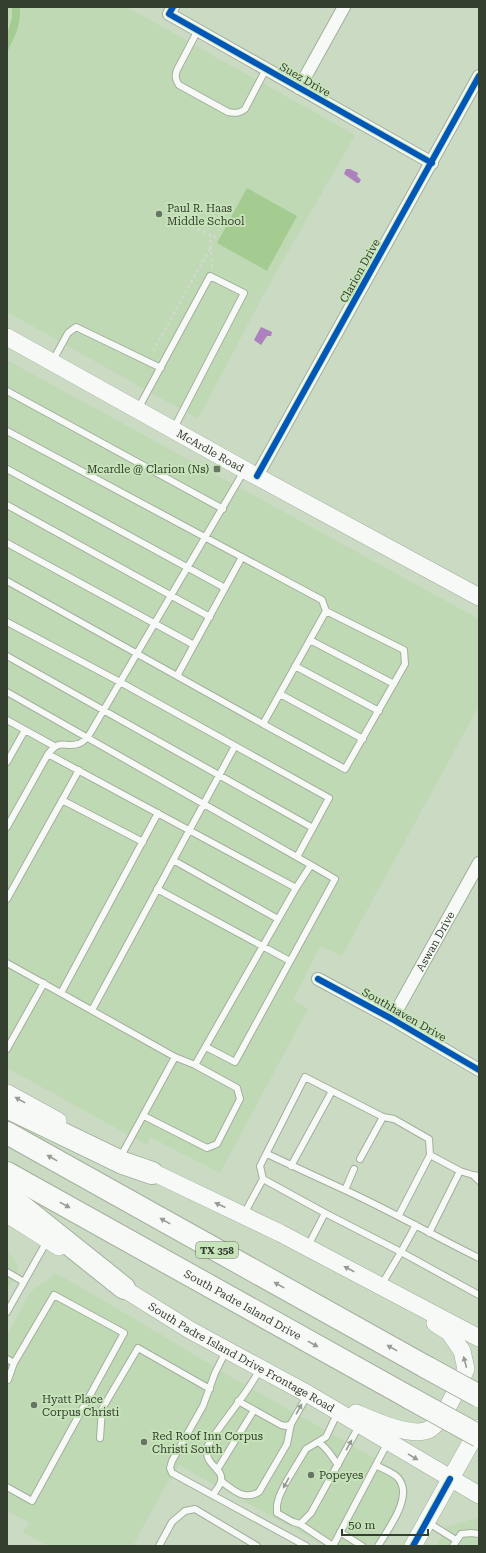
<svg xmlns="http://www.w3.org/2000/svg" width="486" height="1553" viewBox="0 0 486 1553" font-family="'Roboto Serif',serif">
<rect width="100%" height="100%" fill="#cadac3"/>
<path fill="#c0d9b5" d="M7,7H127L355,135L265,292L198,419L7,312Z
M7,360L479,619V706L342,956L320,946L293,1000L308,1009L220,1173L150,1137L147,1145L7,1068Z
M7,1251L11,1254L19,1269L7,1291Z
M56,1273L140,1322L223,1372L402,1474L409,1494L401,1516L384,1546H325L179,1465L173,1478L167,1483L133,1546H48L23,1532L29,1522L7,1511V1335L31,1291Z
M479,1517V1546H436L446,1527Z"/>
<path fill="#a4cb90" d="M12,7H20C21,25 15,37 7,52V34L12,19Z
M247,188L297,216L267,271L217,243Z"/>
<path fill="#ad80be" d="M346,169H350L358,173L357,176L361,180L359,183H357L344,174Z
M261,327L272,332L271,336H267L261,345L254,340Z"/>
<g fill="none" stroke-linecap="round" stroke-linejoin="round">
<defs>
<path id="lane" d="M198,30L177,70C175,76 175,79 179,85L228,112C235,113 239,114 245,109L266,69
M52,362L68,333L76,327L161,368
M7,391L223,509
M138,409L210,276L244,293L174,428
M7,431L322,600L326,611L263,724L7,581
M7,469L225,588
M7,505L210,617
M7,543L194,645
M7,622L120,682L329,798L297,857
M310,640L394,684
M7,656L313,828
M295,666L379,711
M177,676L242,557
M7,692L311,865L296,888L195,1065L237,1088L240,1099L217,1144L207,1148L144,1116
M280,694L363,739
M7,720L54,746
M263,724L345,769L405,664L404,650L326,611
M48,754L296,888
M7,762L25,730
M62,800L143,842
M7,827L48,754C61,738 63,748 78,744C84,742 89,736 92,730L244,471
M173,860L278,919
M157,889L290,961
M7,899L79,770
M7,963L175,1057L121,1156
M61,993L158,813
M92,1010L235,746
M206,1047L235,1062L335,879L311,865
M7,1049L44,983
M175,1057L195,1065
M383,1117L394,1119L429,1139L430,1155L460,1171L429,1233
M267,1154L345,1190L354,1169
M291,1166L332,1091
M460,1171L473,1175
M479,1176L473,1175L479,1181
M263,1179L260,1166L305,1077L383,1117L360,1159
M345,1190C391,1211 434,1236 479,1258
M325,1213L401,1252L382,1284
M244,1214L263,1179L325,1213L308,1246
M399,1215L430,1155
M416,1225L401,1252L479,1295
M7,1272L24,1282
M7,1312L47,1241
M226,1351L215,1373L203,1406L172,1461L170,1468L172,1473L306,1546
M7,1359L14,1363L54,1295L124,1333L32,1501L7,1487
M8,1380L14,1363
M238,1401L281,1425L286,1426L291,1424
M337,1414L326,1437L306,1449L285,1484L279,1497L277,1505V1513L293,1522L300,1524L311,1513L359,1426
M100,1438L102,1409L138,1348L210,1389
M318,1442C328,1448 331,1456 338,1465
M376,1465C382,1469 393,1472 398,1478C414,1496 388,1529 378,1546
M217,1470L254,1410
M221,1481C233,1490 244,1501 259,1492L287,1444L291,1424L307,1396
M213,1495C215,1491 220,1486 221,1481C224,1467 202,1466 208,1445C224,1419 246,1396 260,1369
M427,1522L456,1540
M300,1524L333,1546L388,1442
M340,1532L362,1546
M159,1546L172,1522L185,1511L195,1509L257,1546
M453,1546L461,1534L471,1533L479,1534"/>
<g id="street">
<path d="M173,7L169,14L432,163"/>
<path d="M299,88L344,7"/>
<path d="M257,476L479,76"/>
<path d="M318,979L392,1019L479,1070"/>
<path id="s1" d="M392,1019L479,863"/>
</g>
<g id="secondary">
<path id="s2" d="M7,337L245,470L479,597"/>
<path d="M7,1093L58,1121"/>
<path d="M142,1167L280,1233L479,1338"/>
<path d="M7,1214L59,1247"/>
<path id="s3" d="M113,1282L190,1330L308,1394L479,1495"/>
<path d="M356,1413C372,1420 413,1439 430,1429C445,1419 458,1386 466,1369L462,1351L449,1332L435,1323"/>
<path d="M413,1546L479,1428"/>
</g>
<g id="highway">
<path d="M7,1107L123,1163L152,1173"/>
<path d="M7,1133L426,1367"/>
<path id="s4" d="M7,1173L410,1398"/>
<path d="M7,1196L24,1208L124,1288"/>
</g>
</defs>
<use href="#lane" stroke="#a2af9c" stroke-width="8"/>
<use href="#street" stroke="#a2af9c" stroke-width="14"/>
<use href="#secondary" stroke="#a2af9c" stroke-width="18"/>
<use href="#highway" stroke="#a2af9c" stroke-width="24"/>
<path stroke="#d4d9d1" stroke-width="2" stroke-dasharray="3 3" stroke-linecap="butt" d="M192,226L219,239
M210,234L212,269
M153,351L211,247"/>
<use href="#lane" stroke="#f7f9f6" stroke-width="6"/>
<use href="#street" stroke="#f7f9f6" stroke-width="12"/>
<use href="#secondary" stroke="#f7f9f6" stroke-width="17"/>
<use href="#highway" stroke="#f7f9f6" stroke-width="22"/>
<defs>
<path id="highway-bridge" d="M426,1367L479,1396
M410,1398L479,1436"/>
</defs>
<use href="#highway-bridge" stroke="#a2af9c" stroke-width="24" stroke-linecap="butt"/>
<use href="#highway-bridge" stroke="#f7f9f6" stroke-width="22"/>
<defs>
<path id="cycleway" d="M173,7L169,14L432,163
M257,476L479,76
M318,979L392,1019L479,1070
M413,1546L450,1479"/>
</defs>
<use href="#cycleway" stroke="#c7e3ba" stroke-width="8"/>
<use href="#cycleway" stroke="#0057b8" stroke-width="6"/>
</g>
<defs><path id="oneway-solid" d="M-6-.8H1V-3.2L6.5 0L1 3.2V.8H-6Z"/></defs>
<g fill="#969c92">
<use href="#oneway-solid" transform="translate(20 1100) rotate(-151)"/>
<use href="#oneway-solid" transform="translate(52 1158) rotate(-151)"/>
<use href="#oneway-solid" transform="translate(65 1205) rotate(29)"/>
<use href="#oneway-solid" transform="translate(220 1205) rotate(-155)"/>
<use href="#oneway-solid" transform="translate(165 1221) rotate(-151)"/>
<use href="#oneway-solid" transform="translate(349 1269) rotate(-152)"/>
<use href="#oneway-solid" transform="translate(279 1285) rotate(-151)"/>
<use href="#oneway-solid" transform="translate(313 1344) rotate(29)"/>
<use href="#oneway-solid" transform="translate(392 1348) rotate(-151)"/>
<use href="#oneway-solid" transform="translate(465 1362) rotate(-105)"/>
<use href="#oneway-solid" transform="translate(299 1409) rotate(-61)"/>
<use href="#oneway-solid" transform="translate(349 1445) rotate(-61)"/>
<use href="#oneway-solid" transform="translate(413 1457) rotate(31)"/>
<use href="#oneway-solid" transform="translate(286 1483) rotate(119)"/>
</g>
<g fill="#687563" stroke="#c7e3ba" stroke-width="1.5">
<circle cx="159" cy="214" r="4"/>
<rect x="213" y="465" width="8" height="8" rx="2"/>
<circle cx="34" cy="1405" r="4"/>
<circle cx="144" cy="1442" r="4"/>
<circle cx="311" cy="1475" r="4"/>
</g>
<g text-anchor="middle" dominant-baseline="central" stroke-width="4" stroke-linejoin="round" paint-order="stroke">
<rect fill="#c7e3ba" stroke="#607059" stroke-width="1" x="196" y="1242" width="42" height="16" rx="3"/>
<g font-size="10" font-weight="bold" fill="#343f2f">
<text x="217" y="1250">TX 358</text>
</g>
<g font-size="11" fill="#343f2f" stroke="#c7e3ba">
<text transform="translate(305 80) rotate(30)">Suez Drive</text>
<text transform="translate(360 271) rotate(-61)">Clarion Drive</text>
<text stroke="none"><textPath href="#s2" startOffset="233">McArdle Road</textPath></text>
<text stroke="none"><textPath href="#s1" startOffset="89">Aswan Drive</textPath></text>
<text transform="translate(404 1015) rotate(30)">Southhaven Drive</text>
<text stroke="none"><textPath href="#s4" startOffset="270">South Padre Island Drive</textPath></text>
<text stroke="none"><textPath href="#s3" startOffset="149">South Padre Island Drive Frontage Road</textPath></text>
</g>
<g font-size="11" fill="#343f2f" stroke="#c7e3ba" text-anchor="start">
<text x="167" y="208">Paul R. Haas<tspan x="167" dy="13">Middle School</tspan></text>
<text x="209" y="469" text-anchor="end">Mcardle @ Clarion (Ns)</text>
<text x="42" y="1399">Hyatt Place<tspan x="42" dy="13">Corpus Christi</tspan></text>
<text x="152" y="1436">Red Roof Inn Corpus<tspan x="152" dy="13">Christi South</tspan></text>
<text x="319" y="1475">Popeyes</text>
</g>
</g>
<rect width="486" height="1553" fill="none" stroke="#343f2f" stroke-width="16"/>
<path d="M342 1529v6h86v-6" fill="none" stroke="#343f2f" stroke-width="2"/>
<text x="348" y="1529" font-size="12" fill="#343f2f" stroke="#c7e3ba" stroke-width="3" paint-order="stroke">50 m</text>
</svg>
